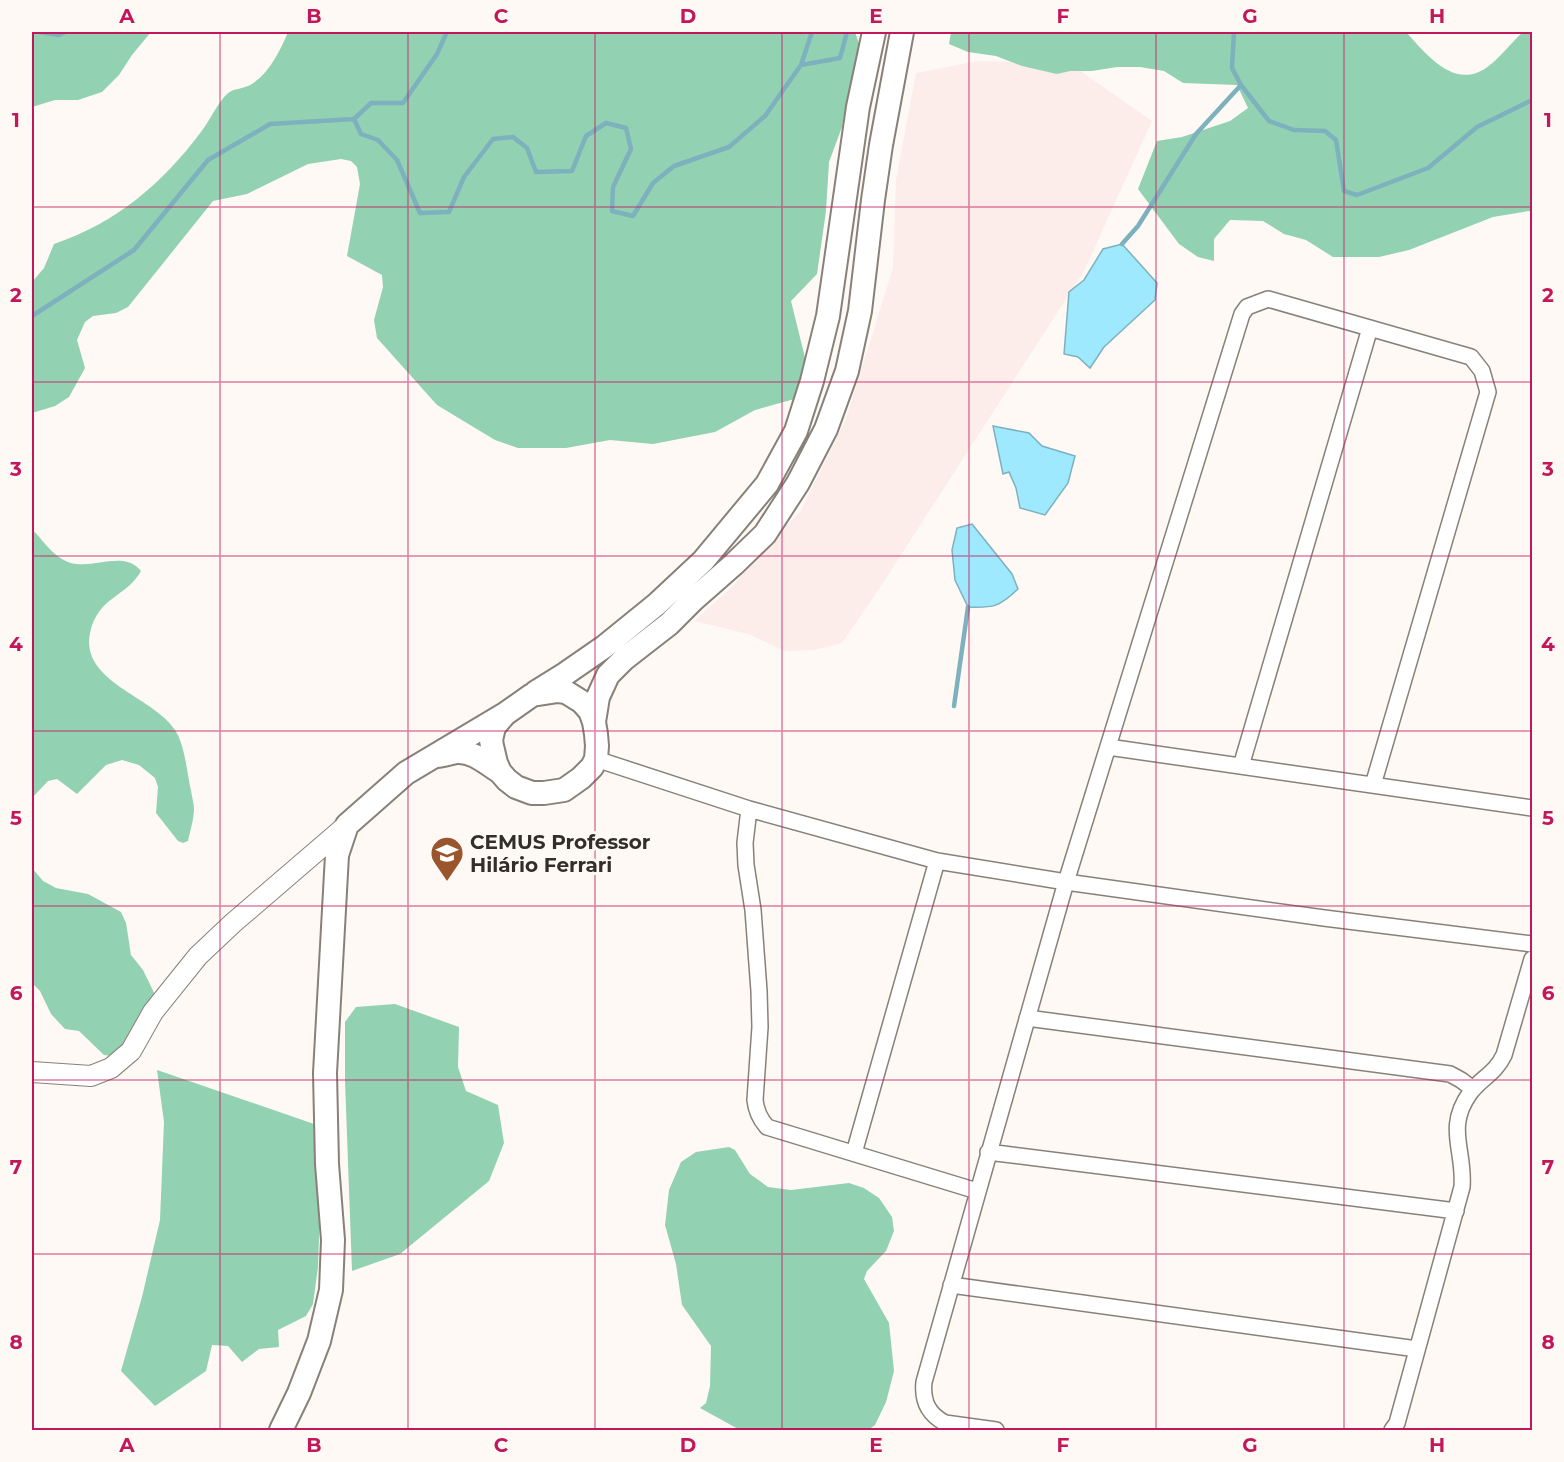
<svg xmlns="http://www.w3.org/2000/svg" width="1564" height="1462" viewBox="0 0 1564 1462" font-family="Montserrat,sans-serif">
<rect width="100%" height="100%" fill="#fef9f4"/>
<path fill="#fcecea" d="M978,61L1069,63L1152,121L1084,271L879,589L842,643L814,650L785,651L748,634L694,621L733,586L759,552L800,512L846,419L893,268L896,180L916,73Z"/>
<path fill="#92d1b1" d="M32,32H151L132,55L119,75L102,92L78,100H55L32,107Z
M288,32H855L863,55L844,116L842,127L829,162L826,211L817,274L791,301L812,386L798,398L755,410L715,432L653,444L610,440L566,448H518L495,440L437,405L377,338L374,320L383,287L382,275L347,256L360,184L357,167L351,161L341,159L308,164L247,194L213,201L128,307L116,313L93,316L85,322L77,340L85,368L69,397L55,406L32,413V282L44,268L54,244C116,223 162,184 201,132C209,122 218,102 227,94C233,88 245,89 252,84C270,72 280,51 288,32Z
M951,32H1406C1426,54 1454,90 1486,68C1499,59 1511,43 1523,32H1532V212L1529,211L1493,217L1409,250L1379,257H1333L1306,240L1284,234L1263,221L1230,220L1214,239V261L1198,257L1179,244L1138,189L1157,141L1182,137L1230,121L1248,108L1237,85L1183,83L1164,71L1140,67H1117L1092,71H1070L1057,74L1022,66L996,56L968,52L949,44Z
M32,529C40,537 52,554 62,559C87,575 122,547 141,571C127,597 98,596 90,633C80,682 153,696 175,730C185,745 187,773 191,791C192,797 194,804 194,809C194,819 190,831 188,841L183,843L178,841L156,813L158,787L155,778L139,765L122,760L106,765L77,794L57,779L48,781L32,798Z
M32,868L43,881L56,888L88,894L121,912L126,923L131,955L143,970L159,1003L119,1057L104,1055L79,1031L65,1029L51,1014L40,991L32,983Z
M395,1004L459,1027L458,1067L466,1091L498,1105L504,1143L489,1181L400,1254L352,1271L345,1081V1022L356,1007Z
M157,1070L314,1124L320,1208L318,1267L313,1304L306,1316L278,1330L279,1347L259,1349L242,1362L228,1346L212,1345L206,1371L155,1406L121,1371L142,1297L160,1220L164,1122Z
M729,1147L735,1150L750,1174L768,1187L791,1190L849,1183L864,1188L879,1198L892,1217L894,1231L886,1251L867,1271L864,1279L889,1323L894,1371L886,1402L875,1425L868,1430H740L700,1408L706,1403L710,1386L711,1346L682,1305L676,1264L665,1225L669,1190L681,1162L696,1152Z"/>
<path fill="#9ee9fd" stroke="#7db1be" stroke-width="1.5" d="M1122,244L1157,283L1155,300L1104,347L1090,368L1078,357L1064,354L1069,292L1084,280L1103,249Z
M993,426L1029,433L1042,446L1075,456L1068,483L1045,515L1020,508L1016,488L1009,472L1003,474Z
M972,524L1012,574L1018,589C999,607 994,608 968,607L955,580L952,550L957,528Z"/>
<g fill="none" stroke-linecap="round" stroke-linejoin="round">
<path stroke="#7db1be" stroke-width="4.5" d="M40,32L59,35L65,32
M447,32L437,54L403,103H371L354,119L361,134L378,140L397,160L420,213L449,212L464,177L493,139L513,137L527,148L536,172L572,171L586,136L606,123L626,128L631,149L613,187L612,211L633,216L653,183L674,166L729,147L765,116L801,65L840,58L847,32
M1234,32L1232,68L1241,85L1269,121L1294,130L1325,131L1336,140L1344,191L1357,195L1428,168L1477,127L1532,100
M801,65L812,32
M1122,244L1138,226L1196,134L1241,85
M32,316L134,250L208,160L270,124L354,119
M954,706L968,607"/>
<defs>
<path id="minor" d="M1108,747L1532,808
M596,759L749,809L937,861L1066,882L1324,918L1532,944
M1241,766L1370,328
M749,809L745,843L746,865L753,910L759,991L760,1027L755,1100C756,1111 760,1119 767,1127L977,1191
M1027,1018L1450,1074L1461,1080L1473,1089
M988,1152L1456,1211
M854,1153L937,861
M951,1285L1417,1349
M996,1430L945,1423C928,1414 922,1401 924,1382L1066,882L1242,314L1247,307L1268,299L1471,357L1482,371L1488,392L1373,785
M1392,1430L1397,1423L1462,1187C1465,1150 1445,1128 1470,1093C1481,1078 1495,1074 1504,1055L1532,959"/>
<path id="tertiary" d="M32,1072L91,1076L111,1068L131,1051L153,1012L198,956L233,923L347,825"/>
<path id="secondary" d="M536,692L565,674L604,647L657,604L703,561L767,484L796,431L812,381L828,316L858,107L874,32
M594,722L598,697L608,675L624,659L669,624L693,600L734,564L765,534L798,483L826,429L847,371L860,311L873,200L881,145L902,32
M438,756C444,755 451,753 457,752C474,751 487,764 500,772
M281,1430L299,1393L319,1341L331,1290L333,1240L327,1164L325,1073L337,855L347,825L406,773L505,714L532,695L558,691L566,692L582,702L590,711L594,722L596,734L597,746L596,759L592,767L581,778L564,790L544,793H532L516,787L507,780L500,772L496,763L492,746L491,740L494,727L505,714"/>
</defs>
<use href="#minor" stroke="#878179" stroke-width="18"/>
<use href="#tertiary" stroke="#878179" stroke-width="22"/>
<use href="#secondary" stroke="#878179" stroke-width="26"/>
<use href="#minor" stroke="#fff" stroke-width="15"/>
<use href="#tertiary" stroke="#fff" stroke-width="20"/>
<use href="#secondary" stroke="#fff" stroke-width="22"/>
</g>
<path fill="none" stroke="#c2185b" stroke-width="1.5" stroke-opacity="0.55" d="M220,32V1430M408,32V1430M595,32V1430M782,32V1430M969,32V1430M1156,32V1430M1344,32V1430M32,207H1532M32,382H1532M32,556H1532M32,731H1532M32,906H1532M32,1080H1532M32,1254H1532"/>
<defs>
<symbol id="school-pin" viewBox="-11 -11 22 30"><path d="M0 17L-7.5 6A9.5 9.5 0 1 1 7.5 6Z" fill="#9b552d" stroke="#fef9f4"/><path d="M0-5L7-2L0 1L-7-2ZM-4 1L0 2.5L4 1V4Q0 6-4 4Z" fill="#fff"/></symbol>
</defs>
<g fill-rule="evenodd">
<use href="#school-pin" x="428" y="834" width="38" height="52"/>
</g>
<g text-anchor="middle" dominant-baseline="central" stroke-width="6" stroke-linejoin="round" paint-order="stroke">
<g font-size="20" font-weight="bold" fill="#312e2b" stroke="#fef9f4" text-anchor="start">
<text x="470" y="842">CEMUS Professor<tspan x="470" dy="23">Hilário Ferrari</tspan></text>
</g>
</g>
<rect width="1564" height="1462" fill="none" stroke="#fef9f4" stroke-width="66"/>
<rect x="33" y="33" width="1498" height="1396" fill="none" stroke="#c2185b" stroke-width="2"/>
<g font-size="20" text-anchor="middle" font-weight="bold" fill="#c2185b">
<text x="127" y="23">A</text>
<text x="314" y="23">B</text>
<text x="501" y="23">C</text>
<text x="688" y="23">D</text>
<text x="876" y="23">E</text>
<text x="1063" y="23">F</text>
<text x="1250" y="23">G</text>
<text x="1437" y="23">H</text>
<text x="16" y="127">1</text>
<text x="1548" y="127">1</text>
<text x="16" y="302">2</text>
<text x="1548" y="302">2</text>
<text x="16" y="476">3</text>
<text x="1548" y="476">3</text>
<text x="16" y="651">4</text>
<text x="1548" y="651">4</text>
<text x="16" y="825">5</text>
<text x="1548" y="825">5</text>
<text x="16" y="1000">6</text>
<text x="1548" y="1000">6</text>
<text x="16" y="1174">7</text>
<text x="1548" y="1174">7</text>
<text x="16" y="1349">8</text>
<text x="1548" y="1349">8</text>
<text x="127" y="1452">A</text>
<text x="314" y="1452">B</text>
<text x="501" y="1452">C</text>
<text x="688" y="1452">D</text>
<text x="876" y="1452">E</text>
<text x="1063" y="1452">F</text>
<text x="1250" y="1452">G</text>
<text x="1437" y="1452">H</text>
</g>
</svg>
